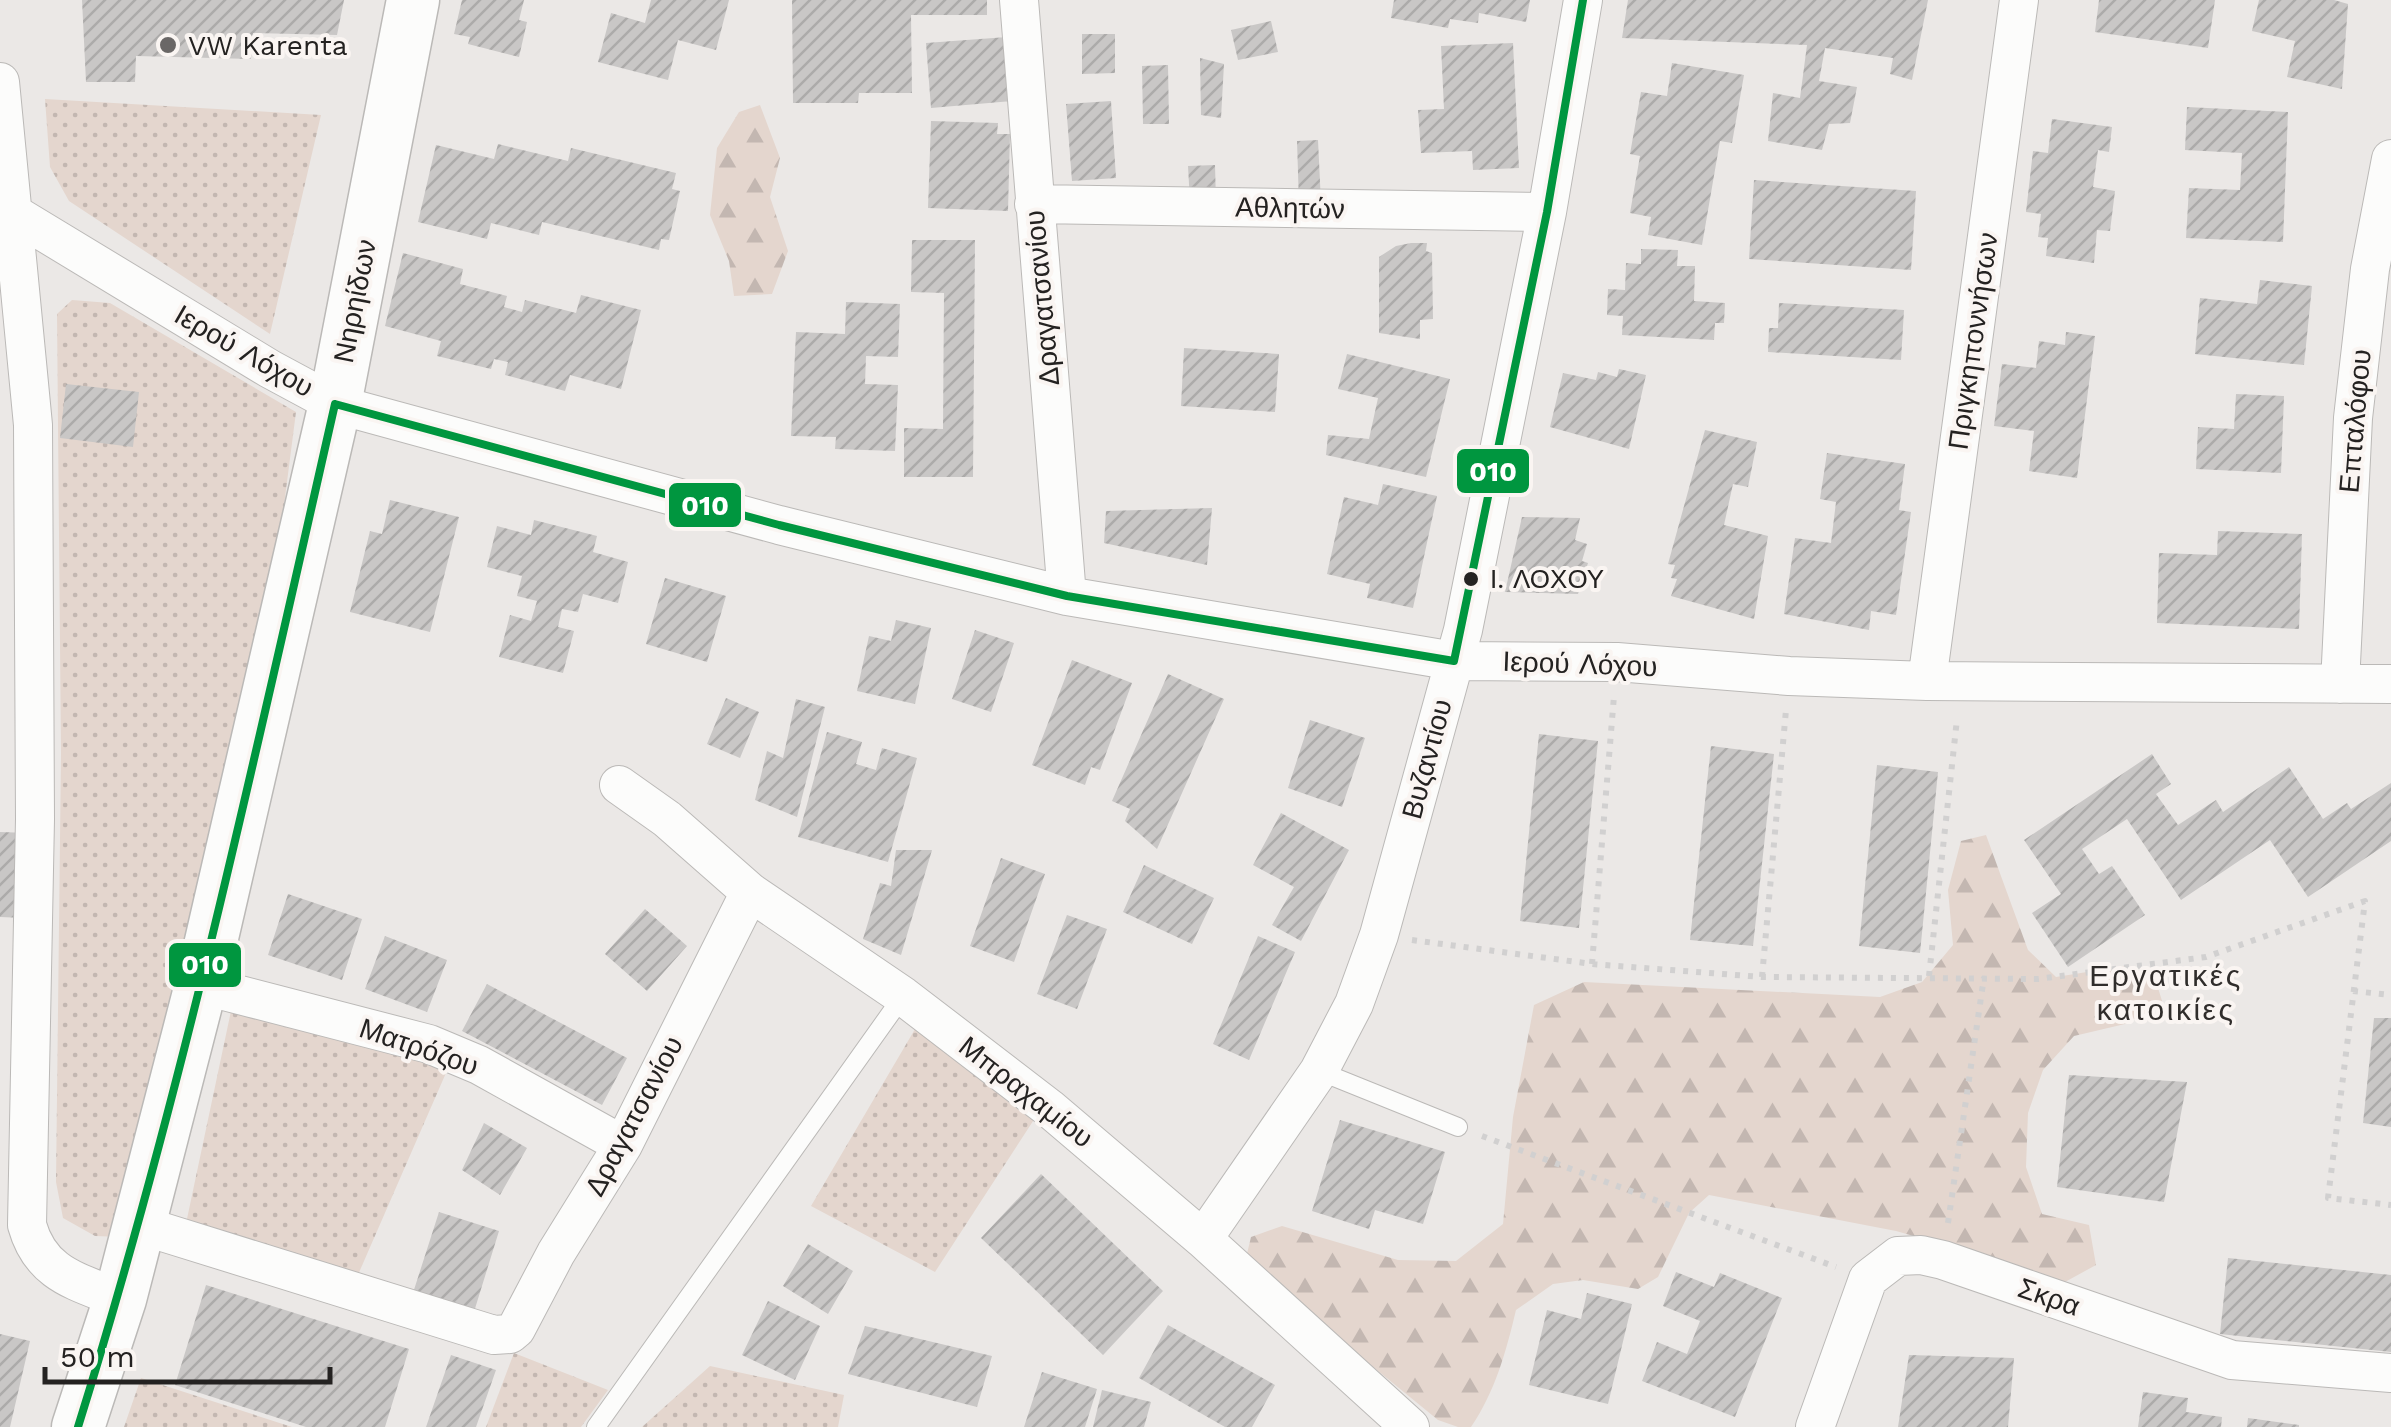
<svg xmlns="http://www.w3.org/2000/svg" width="2391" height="1427" viewBox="0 0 2391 1427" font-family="'Work Sans',sans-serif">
<defs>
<pattern id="grass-dots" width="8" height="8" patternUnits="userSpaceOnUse" patternTransform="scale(2.5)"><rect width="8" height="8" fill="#e4d6ce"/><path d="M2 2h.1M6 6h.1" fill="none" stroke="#c3b7b1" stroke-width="1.8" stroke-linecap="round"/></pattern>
<pattern id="forest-firs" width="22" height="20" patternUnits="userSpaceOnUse" patternTransform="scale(2.5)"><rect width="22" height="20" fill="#e4d6ce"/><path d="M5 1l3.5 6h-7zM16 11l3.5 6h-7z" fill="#c3b7b1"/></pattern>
<pattern id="building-hatch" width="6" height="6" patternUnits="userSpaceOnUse" patternTransform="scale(2.5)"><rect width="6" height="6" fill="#c9c7c6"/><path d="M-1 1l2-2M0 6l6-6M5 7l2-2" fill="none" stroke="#acabaa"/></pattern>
</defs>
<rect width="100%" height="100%" fill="#ebe8e6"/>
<path fill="url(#grass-dots)" d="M45,99L321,115L270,334L69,201L50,167Z
M72,300L110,303L296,412L279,544L122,1237L95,1236L63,1218L56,1182L61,754L57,314Z
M231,1011L449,1066L354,1284L184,1233Z
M918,1024L1037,1115L935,1272L811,1206Z
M514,1353L608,1390L581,1427H486Z
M710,1366L844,1395L838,1427H642Z
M141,1378L292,1427H124Z"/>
<path fill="url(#forest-firs)" d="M760,105L780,158L770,197L788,251L772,294L734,296L729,261L710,215L717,148L739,112Z
M1986,835L2028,950L2056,977L2124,966L2154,975L2163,1004L2125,1024L2074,1036L2043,1070L2028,1113L2026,1167L2042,1214L2089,1225L2096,1265L2065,1282L2022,1267L1896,1231L1709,1195L1689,1213L1658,1277L1638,1289L1583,1280L1553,1284L1516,1310C1506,1352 1495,1392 1471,1427H1458L1438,1420L1245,1262L1251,1237L1282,1226L1398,1260L1456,1261L1503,1224L1513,1117L1534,1005L1584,982L1880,997L1922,982L1953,945L1948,890L1961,841Z"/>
<path fill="url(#building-hatch)" d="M82,0H344L337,35L253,33L251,59L136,56L135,82H86Z
M462,0H524L519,20L527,22L519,57L468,44L470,37L454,34Z
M651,0H729L716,50L678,40L668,80L598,62L611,13L645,23Z
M792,0H987V15H911L912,93H859L858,103H793Z
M1394,0H1530L1526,22L1479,13L1478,23L1450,19L1448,28L1391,18Z
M1628,0H1928L1912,80L1890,74L1893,58L1825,48L1819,81L1857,87L1850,123L1829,124L1822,150L1768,141L1773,93L1800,98L1807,45L1622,38Z
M2099,0H2215L2208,48L2095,32Z
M2259,0H2334L2348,4L2342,89L2287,77L2295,41L2252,31Z
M1271,21L1278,52L1238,60L1231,30Z
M1082,34H1115V73L1082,74Z
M1007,37L1012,101L931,108L926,43Z
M1513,43L1519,168L1473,170L1472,151L1421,153L1418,110L1444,109L1441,46Z
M1200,58L1224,64L1221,118L1201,115Z
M1672,63L1744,75L1732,143L1720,141L1702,245L1648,235L1651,217L1630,213L1640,156L1630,154L1641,92L1667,96Z
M1168,65L1169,124H1143L1142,66Z
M1111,101L1116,178L1072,181L1066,104Z
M2187,107L2288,112L2283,242L2186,238L2189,188L2240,190L2242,153L2185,150Z
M2052,119L2112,127L2109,152L2098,150L2093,187L2115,191L2110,231L2097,230L2094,263L2046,256L2048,238L2038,237L2041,214L2026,212L2033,151L2048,153Z
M931,121L998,123L997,134H1010L1008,211L928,208Z
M1318,140L1321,203L1299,204L1297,141Z
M498,144L568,161L571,148L676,173L672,189L680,191L669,240L661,239L659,250L542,222L539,235L491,223L487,239L418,222L436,145L494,159Z
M1215,165L1216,201L1190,202L1188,166Z
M1754,180L1916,191L1911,270L1749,259Z
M912,240H975L973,477H904V428L943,429L944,293L911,292Z
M1411,243H1427L1426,251L1432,253L1433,319L1420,320V339L1379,333V257L1396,246Z
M1641,249L1678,250L1677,266H1695L1694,301L1725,303L1724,323H1715L1714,340L1622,335L1623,316L1607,315L1608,289L1625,290L1626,263L1641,264Z
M403,253L463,269L460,284L507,296L504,307L522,312L525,300L576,313L581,295L641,310L621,389L570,375L565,391L505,375L508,362L494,359L491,369L437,356L441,341L385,326Z
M2260,280L2312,286L2304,365L2195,354L2200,298L2257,304Z
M846,302L900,304L898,357L866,356L865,384L898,385L895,451L835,449L836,437L791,436L796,332L845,334Z
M1779,303L1904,310L1901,360L1768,352L1769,328H1778Z
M2066,332L2095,336L2077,478L2029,471L2034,431L1994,426L2002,364L2036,368L2039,341L2065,345Z
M1184,348L1279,354L1275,412L1181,406Z
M1347,354L1450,379L1426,477L1326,455L1328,435L1369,439L1378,398L1338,389Z
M1619,369L1646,375L1629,449L1550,427L1563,373L1596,380L1598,372L1617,377Z
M66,384L139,392L133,447L60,438Z
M2236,394L2284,396L2281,473L2196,469L2198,427L2234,429Z
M1705,430L1757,442L1748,487L1733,484L1724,525L1768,536L1754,619L1671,596L1677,579L1671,578L1675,565L1668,564Z
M1827,453L1905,464L1899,510L1911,512L1896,615L1871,611L1869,630L1784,614L1795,538L1831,543L1836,502L1820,499Z
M1383,484L1437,496L1413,608L1367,598L1370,584L1327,574L1344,497L1378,505Z
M390,500L459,517L430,632L350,612L370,531L382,534Z
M1212,508L1207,565L1104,543L1106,511Z
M1522,517L1580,518L1575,540L1587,544L1582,561L1588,563L1578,594L1505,592Z
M534,520L597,536L593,552L628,562L618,603L583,594L578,612L562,609L558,627L574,631L563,673L499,657L510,615L531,621L537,601L517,596L522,576L487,567L497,526L531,535Z
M2218,531L2302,534L2299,629L2157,623L2159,553L2217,555Z
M665,578L726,596L707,662L646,644Z
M896,620L931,628L915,704L857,691L869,636L891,641Z
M975,630L1014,643L991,712L952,699Z
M1072,660L1132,683L1100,770L1091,767L1085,785L1032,765Z
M1168,674L1224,699L1157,849L1125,821L1130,809L1112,801Z
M726,698L759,712L740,758L707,744Z
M796,699L825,707L797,817L755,800L767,751L783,758Z
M1310,720L1365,738L1342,807L1288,788Z
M827,732L862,742L856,764L876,770L882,748L917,758L888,862L798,837Z
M1539,734L1598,741L1579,928L1520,921Z
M1711,746L1774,754L1753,946L1690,940Z
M2152,754L2171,784L2156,794L2178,825L2216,800L2223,812L2289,767L2323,819L2347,803L2351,809L2391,783V841L2308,897L2270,840L2181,900L2127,819L2082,849L2099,874L2112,866L2145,915L2068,967L2032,913L2061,894L2024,840Z
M1877,765L1938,772L1920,953L1859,946Z
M1281,813L1349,850L1301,941L1272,925L1294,887L1253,865Z
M0,832L29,833L25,918L0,917Z
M896,850H932L901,955L863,939L880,883L891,886Z
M1001,858L1045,874L1014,962L970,946Z
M1144,865L1214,898L1192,944L1123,912Z
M288,894L362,919L342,980L268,955Z
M645,909L687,946L647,991L605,954Z
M1067,915L1107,929L1077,1009L1037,994Z
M385,936L447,960L427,1012L365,989Z
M1258,936L1295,952L1249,1060L1213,1044Z
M487,984L627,1058L602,1105L462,1031Z
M2374,1018H2391V1127L2363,1123Z
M2069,1075L2187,1082L2164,1202L2057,1187Z
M1340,1120L1445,1152L1423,1224L1375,1210L1369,1229L1312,1211Z
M484,1123L527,1148L500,1195L462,1170Z
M1041,1174L1163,1291L1103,1355L981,1238Z
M439,1212L499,1231L473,1315L412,1296Z
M808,1244L853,1271L828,1314L783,1286Z
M2228,1258L2391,1275V1352L2220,1334Z
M1676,1272L1714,1287L1720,1273L1782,1298L1735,1417L1642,1381L1657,1342L1687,1354L1700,1321L1663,1306Z
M206,1285L409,1349L385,1427H306L175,1385Z
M1587,1293L1632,1304L1608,1404L1529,1385L1547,1310L1581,1319Z
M768,1301L820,1326L795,1380L742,1355Z
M1168,1325L1275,1385L1252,1427H1225L1139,1378Z
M865,1326L992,1356L977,1407L848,1374Z
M0,1334L30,1341L10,1427H0Z
M451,1355L496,1370L476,1427H426Z
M1909,1355L2014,1358L2008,1427H1898Z
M1042,1372L1097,1389L1085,1427H1024Z
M1102,1390L1151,1402L1144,1427H1093Z
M2143,1392L2188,1398L2186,1412L2222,1417L2221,1427H2138Z
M2248,1418L2299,1425V1427H2247Z"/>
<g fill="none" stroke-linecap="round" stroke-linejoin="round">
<defs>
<path id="lane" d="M1319,1071L1458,1127
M596,1427L903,996"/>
<path id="street" d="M1019,0L1067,596
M0,82L33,425L35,819L27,1225C41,1275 77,1281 120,1299
M1034,204L1547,212
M11,212L270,369L335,404L779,525L1067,596L1454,661L1617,662L1789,676L1927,681L2391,684
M1927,681L2019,0
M2340,684L2353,418L2370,269L2391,159
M619,785L667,819L750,892L903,996L1049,1108L1203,1239L1410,1427
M201,985L429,1044L479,1065L623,1145
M140,1225L494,1335L510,1334L516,1329L556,1253L623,1145L750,892
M1203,1239L1319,1071L1354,1004L1379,935L1463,630L1547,212L1583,0
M1815,1427L1868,1279L1898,1256L1921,1255L1943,1260L2232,1360L2391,1373"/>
<path id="secondary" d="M78,1427L120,1299L201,985L335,404L413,0"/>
</defs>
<use href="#lane" stroke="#bbb9b7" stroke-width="20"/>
<use href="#street" stroke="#bbb9b7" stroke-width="40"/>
<use href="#secondary" stroke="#bbb9b7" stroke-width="55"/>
<path stroke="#d1d0d0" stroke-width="6" stroke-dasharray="5 8" stroke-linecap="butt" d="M1412,940L1592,964L1762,977L2038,979L2206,957L2365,901L2328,1198L2391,1205
M1592,964L1614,696
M1929,976L1957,719
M1762,977L1786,710
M2353,991L2391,995
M1482,1136L1836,1267
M1948,1223L1984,977"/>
<use href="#lane" stroke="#fcfcfb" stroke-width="18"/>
<use href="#street" stroke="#fcfcfb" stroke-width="38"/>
<use href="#secondary" stroke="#fcfcfb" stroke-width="52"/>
<defs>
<path id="bus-1" d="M78,1427C183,1091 257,747 335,404L779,525L1067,596L1454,661L1547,212L1583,0"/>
</defs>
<use href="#bus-1" stroke="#faf5f2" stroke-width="15"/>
<use href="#bus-1" stroke="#00963f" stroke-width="8"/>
</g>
<circle fill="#6a6766" stroke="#faf5f2" stroke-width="4" cx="168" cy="45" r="10"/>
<circle fill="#242221" stroke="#faf5f2" stroke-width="4" cx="1471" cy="579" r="9"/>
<g text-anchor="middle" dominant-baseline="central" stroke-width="8" stroke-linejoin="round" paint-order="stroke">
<g font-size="26" fill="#242221" stroke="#faf5f2" text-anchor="start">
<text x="1490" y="579">Ι. ΛΟΧΟΥ</text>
</g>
<g font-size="28" fill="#242221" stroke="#faf5f2" text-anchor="start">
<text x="188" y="45">VW Karenta</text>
</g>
<g font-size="28" fill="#242221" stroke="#faf5f2">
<text transform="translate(1290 208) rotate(1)">Αθλητών</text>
<text transform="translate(1042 298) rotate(-95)">Δραγατσανίου</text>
<text transform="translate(355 301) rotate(-79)">Νηρηίδων</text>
<text transform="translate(1973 341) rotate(-82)">Πριγκηποννήσων</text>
<text transform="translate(244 351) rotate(30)">Ιερού Λόχου</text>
<text transform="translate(2355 421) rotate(-85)">Επταλόφου</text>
<text transform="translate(1580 664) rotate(2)">Ιερού Λόχου</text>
<text transform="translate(1427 759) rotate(-75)">Βυζαντίου</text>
<text transform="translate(419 1047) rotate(19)">Ματρόζου</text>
<text transform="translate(1026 1092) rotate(38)">Μπραχαμίου</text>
<text transform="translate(634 1116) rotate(-62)">Δραγατσανίου</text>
<text transform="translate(2049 1297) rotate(19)">Σκρα</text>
</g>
<g font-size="30" letter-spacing="2.5" fill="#302d2b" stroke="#faf5f2">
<text x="2166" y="975">Εργατικές<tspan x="2166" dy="34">κατοικίες</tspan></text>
</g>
</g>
<g stroke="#faf5f2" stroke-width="4">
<rect x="1455" y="447" width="76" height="48" rx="10" fill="#00963f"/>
<rect x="667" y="481" width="76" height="48" rx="10" fill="#00963f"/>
<rect x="167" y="941" width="76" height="48" rx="10" fill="#00963f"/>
</g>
<g font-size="28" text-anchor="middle" font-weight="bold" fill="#fff">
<text x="1493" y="481">010</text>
<text x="705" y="515">010</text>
<text x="205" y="974">010</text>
</g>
<path d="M45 1367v15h285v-15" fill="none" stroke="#242221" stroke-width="5"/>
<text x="60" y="1367" font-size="30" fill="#242221" stroke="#faf5f2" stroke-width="8" paint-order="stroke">50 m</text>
</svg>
